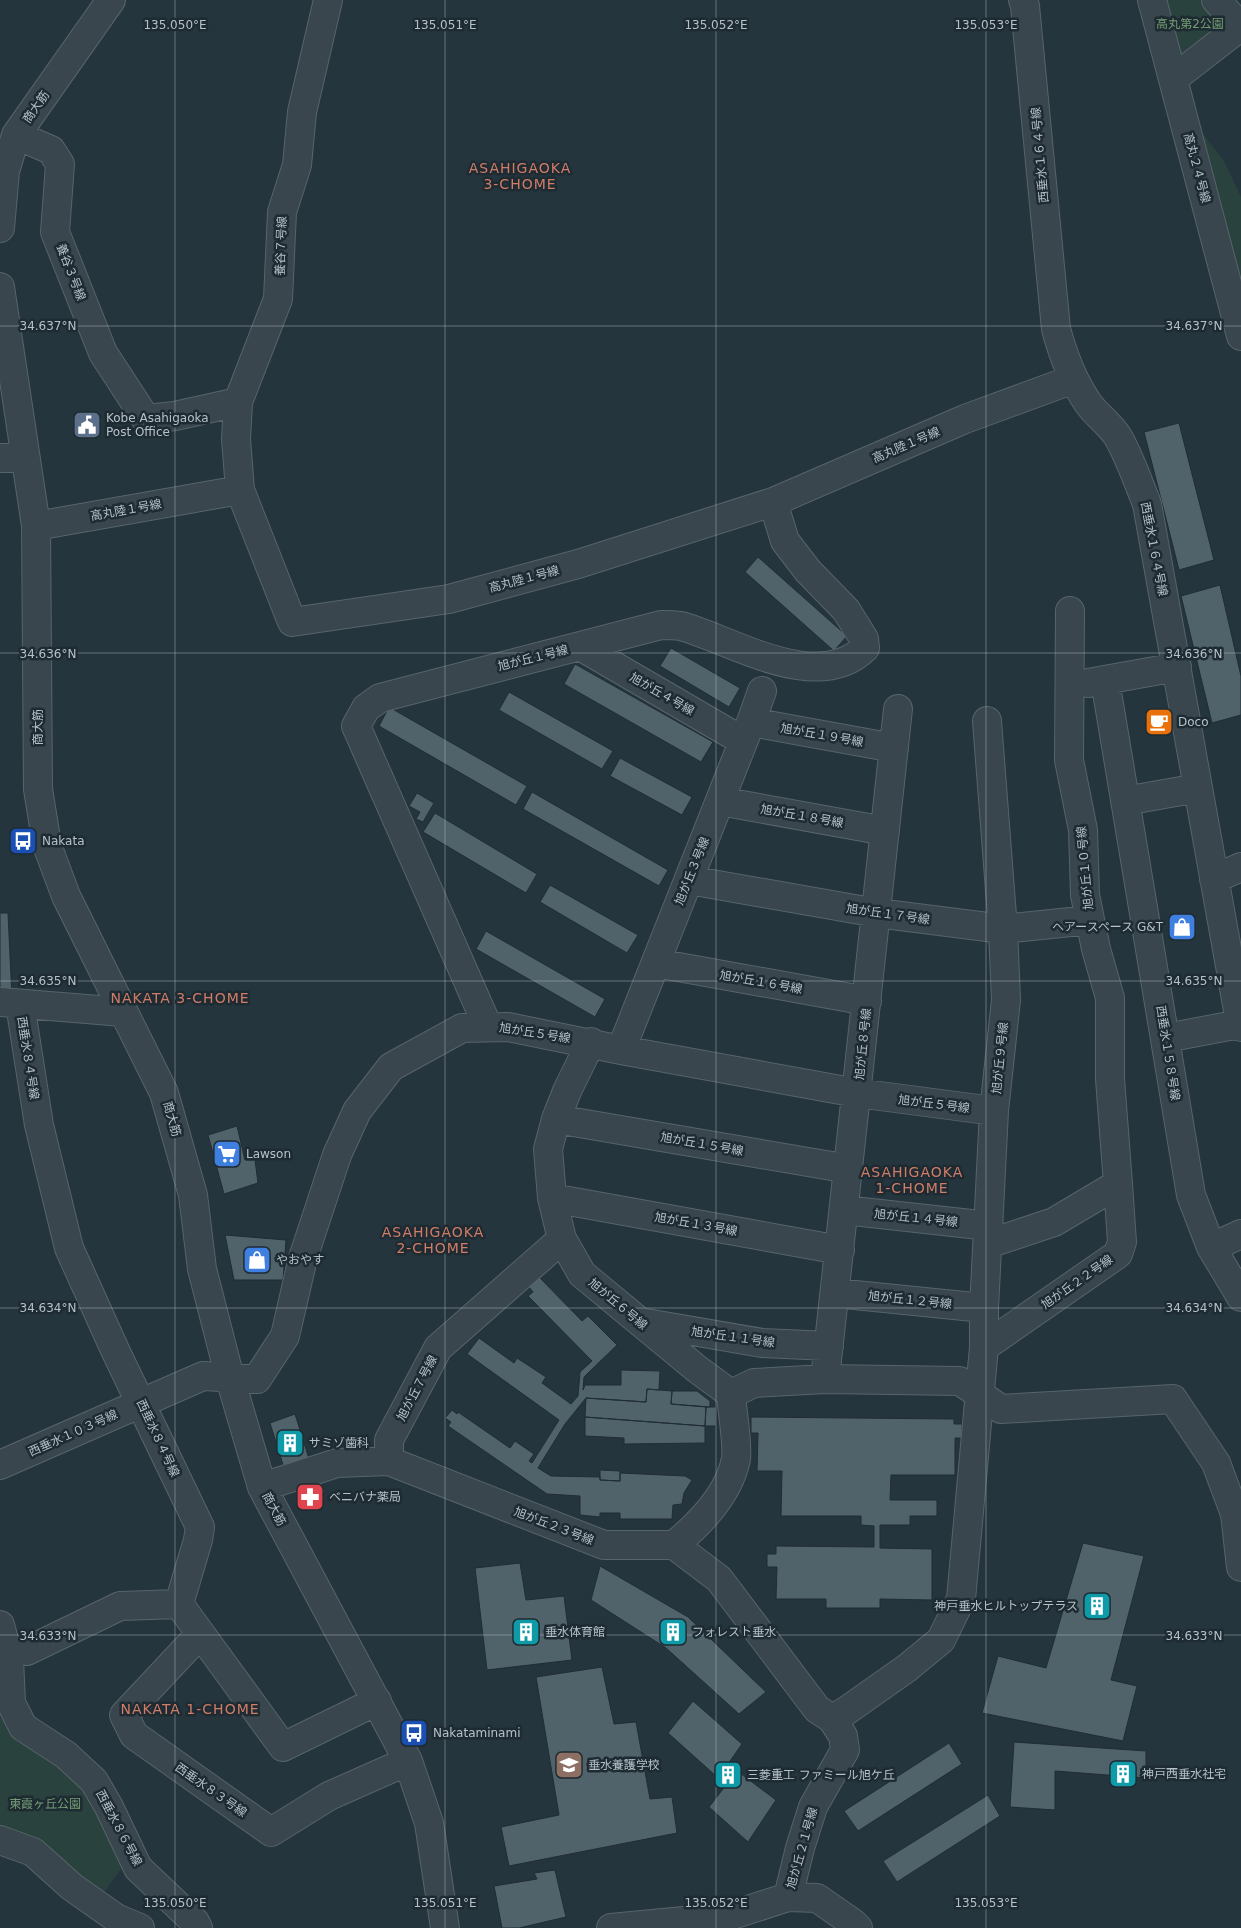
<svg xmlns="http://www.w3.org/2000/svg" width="1241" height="1928" viewBox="0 0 1241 1928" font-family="'DejaVu Sans','Noto Sans JP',sans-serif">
<rect width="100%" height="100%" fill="#25353d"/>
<path fill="#2a423d" d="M1160,0H1200L1226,28L1176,62Z
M1193,121L1224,161L1241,197V308Z
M0,1700L79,1772L126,1862L99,1899L0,1833Z"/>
<path fill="#50626a" stroke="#202d34" d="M1179,423L1214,560L1179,570L1144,432Z
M758,557L847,636L834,651L745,572Z
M1220,585L1241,676V715L1212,723L1181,596Z
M671,648L740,688L729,707L660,666Z
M575,664L713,742L701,762L564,684Z
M509,692L613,751L602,769L499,710Z
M389,707L527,786L516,805L379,726Z
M620,758L692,797L682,815L610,776Z
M532,792L668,870L659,886L523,809Z
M417,793L434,803L423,822L416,819L420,812L409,806Z
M435,813L537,874L526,893L423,832Z
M550,885L638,935L627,953L540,902Z
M0,913H8L12,998L0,997Z
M486,931L605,999L595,1017L476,949Z
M237,1126L245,1160H255L258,1183L224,1194L208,1135Z
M225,1235L286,1240L283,1280H234Z
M539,1277L582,1321L588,1316L617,1345L584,1377L583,1390L585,1385H621V1370L660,1371L659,1390L647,1389L646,1402L586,1398L565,1424L538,1468L551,1476L600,1477V1480L620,1481V1473L685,1476L692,1480L684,1493L682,1504L673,1505L672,1519H620V1513H600V1517L580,1515V1496L547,1494L448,1426L451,1422L445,1418L452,1410L457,1414L458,1412L510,1448L515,1441L534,1454L529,1461L532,1463L559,1420L467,1354L479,1338L514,1363L517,1358L546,1377L542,1383L571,1404L578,1396L580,1372L592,1361L528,1296L533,1292L529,1287Z
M647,1389L672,1391L671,1404L706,1407L705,1426L585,1417L586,1398L646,1402Z
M672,1391H697L710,1401V1407L671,1404Z
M706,1407H716V1426H705Z
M295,1414L310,1462L284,1468L270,1423Z
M585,1417L705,1426V1443L624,1444V1438L585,1436Z
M751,1417L954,1419V1424H962V1438H955V1475H891L890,1500H937V1516H910V1525H880V1548L932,1549V1600L880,1599V1608H826V1599H776L777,1567H767V1554H776V1546L874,1547V1526L861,1525V1516H781L782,1471H757L758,1433H751Z
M600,1470L620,1471V1481L600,1480Z
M321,1482L325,1491L319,1502L300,1505L297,1489Z
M1083,1543L1144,1556L1111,1680L1137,1686L1123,1741L982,1713L998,1656L1046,1668Z
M520,1563L526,1600L564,1596L572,1660L487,1670L475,1568Z
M600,1566L688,1617L766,1692L739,1714L666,1648L591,1600Z
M602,1667L614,1724L636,1722L650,1799L672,1797L677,1833L509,1866L501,1827L559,1815L536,1677Z
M693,1701L742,1744L728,1764L776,1800L748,1842L709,1807L726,1785L668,1733Z
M1014,1742L1146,1751V1778L1055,1771V1810L1010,1807Z
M949,1743L962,1764L858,1831L844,1811Z
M988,1795L1000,1816L897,1882L883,1861Z
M555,1870L566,1917L519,1928H502L494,1886L537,1879L534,1873Z"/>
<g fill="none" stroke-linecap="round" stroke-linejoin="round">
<defs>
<path id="minor" d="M1023,0L1025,6L1056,329C1063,355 1072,380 1088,403C1096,415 1110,424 1118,437C1130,458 1138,482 1147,504L1241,1027
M1152,0L1241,336
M1216,0L1241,27
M1173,79L1240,27
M16,135L51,150L60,164L55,232L103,353L146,419L175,416L238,402
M0,228L5,171L16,135L111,0
M0,287L36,526L38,789L47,845L66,896L164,1093L193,1195L202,1269L230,1378L262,1487L408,1761L429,1823L445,1928
M0,458H25
M240,490L236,439L238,402L278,299L282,212L297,165L302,112L328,0
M36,526L240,490L292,622L449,599L578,564L773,502L965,419L1074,379
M1070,611L1069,760L1083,830L1085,895L1096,949L1110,998V1079L1118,1184
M580,646L743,741
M1105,680L1191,1195L1211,1247L1241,1297
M1088,683L1177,667
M751,722L894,748
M720,801L885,831
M1125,801L1198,788
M1214,879L1241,867
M689,880L877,913L1003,929L1090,920
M656,963L867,1001
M0,1002L123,1012
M20,1004L39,1125L69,1248L115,1350L200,1527L198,1540L179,1604L283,1747L377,1701
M488,1027L356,726L366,708L380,698L661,625C668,625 675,625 681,626C732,640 817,695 865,648L864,639L846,610L808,571L785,541L773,502
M1166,1038L1240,1024
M591,1042L567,1091L556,1119L548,1149L552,1198L562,1239L582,1274L697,1369L731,1394
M621,1050L751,722L762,691
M556,1119L849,1169
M552,1198L840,1250
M844,1210L989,1226
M1219,1244L1241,1234
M835,1293L984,1308
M640,1322L762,1343L829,1346
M984,1347L1118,1254L1122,1242L1118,1184L1054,1222L988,1244
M825,1379L898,709
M731,1394L754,1383L825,1379L960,1381L1001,1409L1173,1399L1216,1463L1235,1514L1241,1567
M389,1461V1440L438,1348L562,1239
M0,1465L203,1376L257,1379L285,1336L303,1258L337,1155L357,1111L391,1067L462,1028L508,1027L621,1050L857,1093L994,1111
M262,1487L337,1463L389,1461L604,1545H674C701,1523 729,1494 736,1459C738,1444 732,1410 731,1394
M674,1545L719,1579L817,1709L832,1719L846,1711L907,1668L941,1640L961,1599L984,1347V1308L994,1111L1006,1000L1003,929L987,721
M0,1625L9,1659L11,1703L23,1727L66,1755L94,1781L109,1807L138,1868L195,1922L198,1928
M200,1634L124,1715L134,1735L271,1832L329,1796L408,1761
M27,1651L120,1606L179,1604
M0,1840L33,1852L72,1887L116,1918L140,1928
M788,1897L800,1848L813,1807L845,1750L843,1736L832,1719
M611,1928L726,1917L788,1897L817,1898L853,1923L858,1928"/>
</defs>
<use href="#minor" stroke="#57646b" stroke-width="30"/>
<use href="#minor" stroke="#39464d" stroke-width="28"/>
</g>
<path fill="none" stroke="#b5c1c8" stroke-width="1" stroke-opacity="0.45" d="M175,0V1928M445,0V1928M716,0V1928M986,0V1928M0,326H1241M0,653H1241M0,981H1241M0,1308H1241M0,1635H1241"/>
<defs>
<symbol id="civic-square" viewBox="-11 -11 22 22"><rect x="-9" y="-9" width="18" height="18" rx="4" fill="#5c6f8a" stroke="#1e2b32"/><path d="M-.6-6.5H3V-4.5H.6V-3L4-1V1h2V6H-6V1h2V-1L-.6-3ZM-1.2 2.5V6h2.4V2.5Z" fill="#fff"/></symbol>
<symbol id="cafe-square" viewBox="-11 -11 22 22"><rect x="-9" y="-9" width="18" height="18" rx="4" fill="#e8710a" stroke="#1e2b32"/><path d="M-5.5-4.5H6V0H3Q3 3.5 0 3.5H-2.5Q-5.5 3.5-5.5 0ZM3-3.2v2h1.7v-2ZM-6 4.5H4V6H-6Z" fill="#fff"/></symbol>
<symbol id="bus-square" viewBox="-11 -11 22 22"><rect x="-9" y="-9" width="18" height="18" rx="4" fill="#1a4fb4" stroke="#1e2b32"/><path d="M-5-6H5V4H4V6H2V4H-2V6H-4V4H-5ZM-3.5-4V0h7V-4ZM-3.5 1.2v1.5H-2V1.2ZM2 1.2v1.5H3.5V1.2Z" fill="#fff"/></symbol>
<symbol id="shop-square" viewBox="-11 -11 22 22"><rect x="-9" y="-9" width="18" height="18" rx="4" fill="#3f7fe0" stroke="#1e2b32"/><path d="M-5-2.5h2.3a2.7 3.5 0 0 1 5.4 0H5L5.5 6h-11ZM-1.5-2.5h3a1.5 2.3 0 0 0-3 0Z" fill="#fff"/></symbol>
<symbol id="supermarket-square" viewBox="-11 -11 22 22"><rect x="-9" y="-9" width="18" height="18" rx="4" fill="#3f7fe0" stroke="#1e2b32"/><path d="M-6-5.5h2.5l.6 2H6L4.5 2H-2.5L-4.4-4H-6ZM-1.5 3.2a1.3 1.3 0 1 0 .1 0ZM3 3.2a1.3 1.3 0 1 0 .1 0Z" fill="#fff"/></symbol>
<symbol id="building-square" viewBox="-11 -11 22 22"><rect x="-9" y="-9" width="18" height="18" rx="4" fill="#0f9aa8" stroke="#1e2b32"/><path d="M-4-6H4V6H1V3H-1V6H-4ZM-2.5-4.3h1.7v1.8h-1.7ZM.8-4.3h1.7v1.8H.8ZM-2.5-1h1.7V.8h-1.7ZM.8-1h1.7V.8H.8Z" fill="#fff"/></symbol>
<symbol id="pharmacy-square" viewBox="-11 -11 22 22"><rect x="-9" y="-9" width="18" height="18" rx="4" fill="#e0444e" stroke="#1e2b32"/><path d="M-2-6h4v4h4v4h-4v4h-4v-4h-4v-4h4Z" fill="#fff"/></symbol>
<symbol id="school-square" viewBox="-11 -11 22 22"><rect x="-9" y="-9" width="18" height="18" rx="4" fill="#8d6e63" stroke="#1e2b32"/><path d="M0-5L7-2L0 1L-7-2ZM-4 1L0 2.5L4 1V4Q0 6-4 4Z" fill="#fff"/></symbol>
</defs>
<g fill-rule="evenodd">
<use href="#civic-square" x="71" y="409" width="32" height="32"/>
<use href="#cafe-square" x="1143" y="706" width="32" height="32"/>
<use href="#bus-square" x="7" y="825" width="32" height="32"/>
<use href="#shop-square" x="1166" y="911" width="32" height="32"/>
<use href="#supermarket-square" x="211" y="1138" width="32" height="32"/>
<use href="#shop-square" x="241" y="1244" width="32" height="32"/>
<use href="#building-square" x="274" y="1427" width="32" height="32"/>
<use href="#pharmacy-square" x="294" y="1481" width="32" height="32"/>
<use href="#building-square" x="1081" y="1590" width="32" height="32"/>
<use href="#building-square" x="510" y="1616" width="32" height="32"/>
<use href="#building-square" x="657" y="1616" width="32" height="32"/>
<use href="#bus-square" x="398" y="1717" width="32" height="32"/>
<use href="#school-square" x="553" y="1749" width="32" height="32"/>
<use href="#building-square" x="1107" y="1758" width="32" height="32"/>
<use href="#building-square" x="712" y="1759" width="32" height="32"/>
</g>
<g text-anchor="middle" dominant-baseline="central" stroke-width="5" stroke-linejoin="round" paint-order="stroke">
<g font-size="12" fill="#749d74" stroke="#1e2b32">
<text x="1190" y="24">高丸第2公園</text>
<text x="45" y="1804">東霞ヶ丘公園</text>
</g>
<g font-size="12" fill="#b5c1c8" stroke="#1e2b32">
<text transform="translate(36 107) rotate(-55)">商大筋</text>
<text transform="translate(1040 155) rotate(-95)">西垂水１６４号線</text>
<text transform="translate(1197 168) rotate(75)">高丸２４号線</text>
<text transform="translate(281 246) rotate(-88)">養谷７号線</text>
<text transform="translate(71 272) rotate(69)">養谷３号線</text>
<text transform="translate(906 445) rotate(-23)">高丸陸１号線</text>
<text transform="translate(126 510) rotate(-10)">高丸陸１号線</text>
<text transform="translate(1154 549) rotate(79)">西垂水１６４号線</text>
<text transform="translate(524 579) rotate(-15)">高丸陸１号線</text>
<text transform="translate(533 658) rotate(-14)">旭が丘１号線</text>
<text transform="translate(662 694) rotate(30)">旭が丘４号線</text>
<text transform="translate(38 727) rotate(-90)">商大筋</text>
<text transform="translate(822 735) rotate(10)">旭が丘１９号線</text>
<text transform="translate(802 816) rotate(10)">旭が丘１８号線</text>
<text transform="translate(1085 868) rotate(-95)">旭が丘１０号線</text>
<text transform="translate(692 871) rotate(-68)">旭が丘３号線</text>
<text transform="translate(888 914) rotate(8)">旭が丘１７号線</text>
<text transform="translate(761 982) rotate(10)">旭が丘１６号線</text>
<text transform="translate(535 1033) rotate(9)">旭が丘５号線</text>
<text transform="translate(863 1044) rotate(-84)">旭が丘８号線</text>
<text transform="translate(1168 1053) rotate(81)">西垂水１５８号線</text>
<text transform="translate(28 1058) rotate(81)">西垂水８４号線</text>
<text transform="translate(1000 1058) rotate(-84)">旭が丘９号線</text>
<text transform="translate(934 1104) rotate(7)">旭が丘５号線</text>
<text transform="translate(172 1119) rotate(74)">商大筋</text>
<text transform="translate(702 1144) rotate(10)">旭が丘１５号線</text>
<text transform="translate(916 1218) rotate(6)">旭が丘１４号線</text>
<text transform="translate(696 1224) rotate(10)">旭が丘１３号線</text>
<text transform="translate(1077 1282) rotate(-35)">旭が丘２２号線</text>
<text transform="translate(910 1300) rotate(6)">旭が丘１２号線</text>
<text transform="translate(618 1304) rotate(40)">旭が丘６号線</text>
<text transform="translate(733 1337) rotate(8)">旭が丘１１号線</text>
<text transform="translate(417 1388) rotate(-62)">旭が丘７号線</text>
<text transform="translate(73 1433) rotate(-24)">西垂水１０３号線</text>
<text transform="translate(158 1438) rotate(65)">西垂水８４号線</text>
<text transform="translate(274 1509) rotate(62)">商大筋</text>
<text transform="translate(554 1526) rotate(21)">旭が丘２３号線</text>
<text transform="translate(211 1790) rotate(35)">西垂水８３号線</text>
<text transform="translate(119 1828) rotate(62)">西垂水８６号線</text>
<text transform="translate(802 1848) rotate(-74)">旭が丘２１号線</text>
</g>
<g font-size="12" fill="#b5c1c8" stroke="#1e2b32" text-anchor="start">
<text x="106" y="418">Kobe Asahigaoka<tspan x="106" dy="14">Post Office</tspan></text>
<text x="1178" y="722">Doco</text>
<text x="42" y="841">Nakata</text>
<text x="1163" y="927" text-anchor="end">ヘアースペース G&amp;T</text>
<text x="246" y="1154">Lawson</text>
<text x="276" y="1260">やおやす</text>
<text x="309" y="1443">サミゾ歯科</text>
<text x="329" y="1497">ベニバナ薬局</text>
<text x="1078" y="1606" text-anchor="end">神戸垂水ヒルトップテラス</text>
<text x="545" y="1632">垂水体育館</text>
<text x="692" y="1632">フォレスト垂水</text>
<text x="433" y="1733">Nakataminami</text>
<text x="588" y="1765">垂水養護学校</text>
<text x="1142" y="1774">神戸西垂水社宅</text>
<text x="747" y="1775">三菱重工 ファミール旭ケ丘</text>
</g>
<g font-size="14" letter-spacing="1" fill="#d07d68" stroke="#1e2b32">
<text x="520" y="168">ASAHIGAOKA<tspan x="520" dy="16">3-CHOME</tspan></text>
<text x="180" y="998">NAKATA 3-CHOME</text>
<text x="912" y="1172">ASAHIGAOKA<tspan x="912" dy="16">1-CHOME</tspan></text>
<text x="433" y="1232">ASAHIGAOKA<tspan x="433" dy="16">2-CHOME</tspan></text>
<text x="190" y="1709">NAKATA 1-CHOME</text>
</g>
</g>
<g font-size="12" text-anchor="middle" fill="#b5c1c8" stroke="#1e2b32" stroke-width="5" stroke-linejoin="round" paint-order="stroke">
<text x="175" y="29">135.050°E</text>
<text x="445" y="29">135.051°E</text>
<text x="716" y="29">135.052°E</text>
<text x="986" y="29">135.053°E</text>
<text x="48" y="330">34.637°N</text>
<text x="1194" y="330">34.637°N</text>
<text x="48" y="658">34.636°N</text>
<text x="1194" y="658">34.636°N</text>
<text x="48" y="985">34.635°N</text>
<text x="1194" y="985">34.635°N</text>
<text x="48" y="1312">34.634°N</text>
<text x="1194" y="1312">34.634°N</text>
<text x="48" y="1640">34.633°N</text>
<text x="1194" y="1640">34.633°N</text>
<text x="175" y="1907">135.050°E</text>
<text x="445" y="1907">135.051°E</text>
<text x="716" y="1907">135.052°E</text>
<text x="986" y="1907">135.053°E</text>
</g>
</svg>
